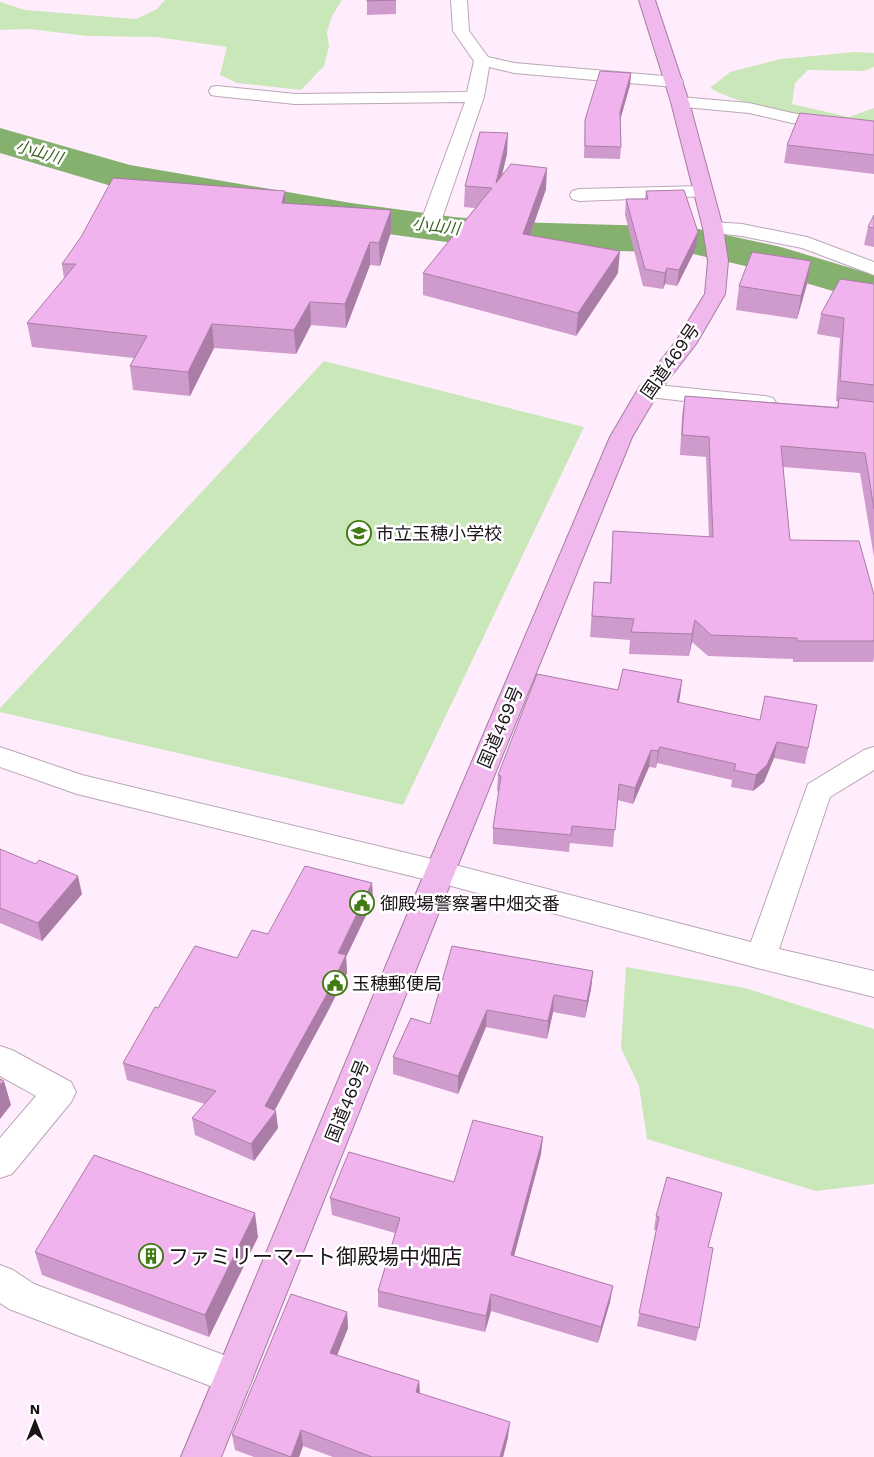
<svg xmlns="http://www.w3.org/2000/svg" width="874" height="1457" viewBox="0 0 874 1457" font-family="'Work Sans','Noto Sans JP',sans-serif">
<rect width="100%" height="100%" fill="#ffedfd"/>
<path fill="#cae7ba" d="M165,0H342L332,16L327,32L329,47L324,66L301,90L237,83L220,75L227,47L156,37L88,36L29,29L0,30V2L25,10L136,19L157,9Z
M855,52L874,53V67L864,71L808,70L795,83L792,104L849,117L874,108V127C825,118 753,112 710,88L730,72L781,59Z
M324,361L584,427L403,805L0,712V708Z
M626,967L745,988L874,1029V1184L816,1191L647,1139L639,1086L621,1048Z"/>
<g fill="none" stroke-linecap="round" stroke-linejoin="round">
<path fill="#85b06d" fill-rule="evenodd" d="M0,128L130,165L351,203L454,217L513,222L689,227L781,247L874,275V303L754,268L689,253L513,248L454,243L351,229L125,190L0,153Z"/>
<defs>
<path id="minor" d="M451,0H467L469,31L488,57L514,63L675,77L681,78L683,82L681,86L675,87L514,73L489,67L484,97L441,221L438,225L431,227L424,225L421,221L465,102L295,104L217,96L211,95L209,91L211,87L217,86L295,94L467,92L474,61L453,31Z
M680,97L749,103L792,113L874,126V136L792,123L749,113L674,106L671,102L674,98Z
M703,186L710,188L712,192L710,196L579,201L572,199L570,195L572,191L579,189Z
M713,222L742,224L807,237L874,262V275L802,248L742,236L706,232L703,228L706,224Z
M648,384L765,396L773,398L776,403L773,408L765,410L640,396L637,391L640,386Z
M0,747L82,775L440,861L751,942L808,784L864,750L874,747V770L830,797L779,949L874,971V997L761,969L440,883L77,794L0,767Z
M0,1046L12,1050L71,1082L76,1092L71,1102L12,1174L0,1178V1138L36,1096L0,1076Z
M0,1265L13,1270L34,1284L248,1364L253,1377L248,1390L234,1395L9,1309L0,1303Z"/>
<path id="highway" d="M639,0H655L689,102L723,228L728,261L725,294L696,344L658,393L632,437L455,872L221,1457H181L425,872L610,437L637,391L676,341L705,294L708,261L703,228L671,102Z"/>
</defs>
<use href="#minor" stroke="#b9a7b7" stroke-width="2"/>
<use href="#highway" stroke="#a57ea2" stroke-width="2"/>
<use href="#minor" fill="#fff" fill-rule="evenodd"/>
<use href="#highway" fill="#f0b8ec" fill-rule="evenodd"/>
</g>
<path fill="#cf9acc" d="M367,0H396V14L367,15Z
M631,73L630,85L620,120L621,147L620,159L584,158L585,120Z
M874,121V174L784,163L787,145Z
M507,154L502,175L546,189L530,235L618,273L576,336L423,295V273L475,208L464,207L465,186Z
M285,191L286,204L391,210V232L380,266L370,265L346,328L311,325L296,354L214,348L190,396L133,390L130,366L134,358L32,347L27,323L64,279L62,264Z
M646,191L696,248L677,286L665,284L663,289L643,286L625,215L626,199H645Z
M874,215V247L864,245L868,227Z
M811,261L807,284L797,319L736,310L739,286Z
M874,284V557L860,473L783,467L790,540L874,595V658L873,662H793V659L708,656L692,642L689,656L629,654L630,640L590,637L594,582L610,583L613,531L709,537L706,457L680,455L682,416L685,396L837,407L838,402L836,401L840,338L817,334L821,314Z
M682,680L679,703L760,720L817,705L805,764L774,758L764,782L753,791L731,787L732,780L657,763L656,768L649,767L633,804L617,800L613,847L570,843L569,852L493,844V828L499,792L497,791L498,775L618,690Z
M0,849L82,894L42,941L0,923Z
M372,883L373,901L346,957L347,973L328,1011L274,1110L278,1128L254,1161L195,1135L192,1118L205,1104L127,1080L123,1063L158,1008L237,958L268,934Z
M593,971L591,989L585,1018L553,1012L547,1039L486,1027L458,1094L393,1074V1057L430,1024Z
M541,1154L514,1256L610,1302L598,1343L491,1311L485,1332L378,1307V1291L395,1233L332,1215L330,1198L454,1182Z
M718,1207L708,1247L699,1328L696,1341L637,1326L656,1230H654L656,1216Z
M258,1237L209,1337L42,1275L35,1252Z
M347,1312L348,1328L337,1355L419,1381L420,1393L508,1437L503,1457H333L303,1446L299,1457H254L235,1450L232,1435Z"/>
<path fill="#a97da6" d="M631,73L630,85L619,124L620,112Z
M508,133L507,154L495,204L496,183Z
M547,168L546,189L523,255V234Z
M285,191L286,213L282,203Z
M391,210V232L380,266L379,243Z
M698,232L696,248L677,286L679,270Z
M370,242V265L346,328L345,304Z
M620,251L618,273L576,336L578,313Z
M811,261L807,284L797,319L801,296Z
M667,268L665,284L663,289L665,273Z
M310,302L311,325L296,354L294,330Z
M212,324L214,348L190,396L188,372Z
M695,620L692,642L689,656L692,634Z
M682,680L680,696L675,719L677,702Z
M777,742L774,758L764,782L753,791L756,775Z
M660,747L657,763L656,768L658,751Z
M651,750L649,767L633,804L635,788Z
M78,876L82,894L42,941L38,923Z
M372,883L373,901L346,957L347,973L328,1011L268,1123L276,1111L278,1128L254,1161L251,1144L265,1106Z
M593,971L591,989L585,1018L587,1001Z
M554,995L553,1012L547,1039L548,1021Z
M487,1010L486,1027L458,1094V1076Z
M4,1081L11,1105L0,1119V1085Z
M543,1137L541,1154L510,1271L511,1255Z
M255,1213L258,1237L209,1337L205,1315Z
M613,1286L610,1302L598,1343L601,1327Z
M491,1294V1311L485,1332L486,1316Z
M347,1312L348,1328L332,1368L330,1353Z
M419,1381L420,1397L416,1392Z
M510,1422L508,1437L503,1457H500Z
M301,1430L303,1446L299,1457H291Z"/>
<path fill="#f1b3ed" stroke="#a97da6" d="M367,0H396L367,1Z
M600,71L631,73L620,112L621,147L585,146V120Z
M800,113L874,121V155L787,145Z
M480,132L508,133L496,183L511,164L547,168L523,234L620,251L578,313L423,273L492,188L465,186Z
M113,178L285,191L282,203L391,210L379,243L370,242L345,304L310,302L294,330L212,324L188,372L130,366L147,336L27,323L76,264H62L81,237Z
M684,190L698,232L679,270L667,268L665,273L645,269L626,199H648L646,191Z
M874,215V228L868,227Z
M752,252L811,261L801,296L739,286Z
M840,279L874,284V385L840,381L844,318L821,314Z
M685,396L838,408L839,398L874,402V509L865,453L781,446L790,540L859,541L874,595V641H797V638L711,635L695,620L692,634L631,632L634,619L592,616L594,582L611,583L613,531L713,537L709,437L682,435Z
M623,669L682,680L677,702L760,720L765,696L817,705L808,748L777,742L767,765L756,775L734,770L736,764L660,747L658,751L651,750L635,788L619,784L615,830L572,826L571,835L493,828L501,776L498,775L537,674L618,690Z
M0,849L36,864L39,860L78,876L38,923L0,908Z
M305,866L372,883L338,953L346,955L327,994L265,1106L276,1111L251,1144L192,1118L216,1091L123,1063L155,1007L158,1008L195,946L237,958L252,930L268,934Z
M452,946L593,971L587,1001L554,995L548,1021L487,1010L458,1076L393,1057L411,1018L430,1024Z
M0,1079L4,1081L0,1085Z
M473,1120L543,1137L511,1255L613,1286L601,1327L491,1294L486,1316L378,1291L400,1218L330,1198L349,1152L454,1182Z
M94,1155L255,1213L205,1315L35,1252Z
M667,1177L722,1193L708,1247L713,1248L699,1328L639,1313L659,1217L656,1216Z
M291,1294L347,1312L330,1353L419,1381L416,1392L510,1422L500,1457H372L301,1430L291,1457L232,1435Z"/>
<defs>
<symbol id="school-ring" viewBox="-11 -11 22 22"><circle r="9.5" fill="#fff" stroke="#417b12" stroke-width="1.5"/><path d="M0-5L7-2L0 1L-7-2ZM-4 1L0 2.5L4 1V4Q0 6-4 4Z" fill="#417b12"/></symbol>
<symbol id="civic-ring" viewBox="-11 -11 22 22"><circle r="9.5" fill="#fff" stroke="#417b12" stroke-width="1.5"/><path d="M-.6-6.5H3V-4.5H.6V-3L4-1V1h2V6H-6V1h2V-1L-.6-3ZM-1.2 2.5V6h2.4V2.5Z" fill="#417b12"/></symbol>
<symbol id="building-ring" viewBox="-11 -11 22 22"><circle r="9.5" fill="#fff" stroke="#417b12" stroke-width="1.5"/><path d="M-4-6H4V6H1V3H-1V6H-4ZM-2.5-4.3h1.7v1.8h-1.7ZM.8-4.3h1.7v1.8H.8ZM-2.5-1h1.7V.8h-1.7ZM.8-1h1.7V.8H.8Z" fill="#417b12"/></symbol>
</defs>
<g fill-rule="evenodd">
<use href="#school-ring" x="345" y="519" width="28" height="28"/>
<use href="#civic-ring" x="348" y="889" width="28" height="28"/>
<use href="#civic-ring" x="321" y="969" width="28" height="28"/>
<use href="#building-ring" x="137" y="1242" width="28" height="28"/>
</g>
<g text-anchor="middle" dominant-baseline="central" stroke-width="5" stroke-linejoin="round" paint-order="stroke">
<g font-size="16" font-style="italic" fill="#375f1b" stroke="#fff">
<text transform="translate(39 152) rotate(16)">小山川</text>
<text transform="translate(436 226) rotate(7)">小山川</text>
</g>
<g font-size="18" fill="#191319" stroke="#fff">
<text transform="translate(670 361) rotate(-55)">国道469号</text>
<text transform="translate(500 727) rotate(-67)">国道469号</text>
<text transform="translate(347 1101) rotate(-68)">国道469号</text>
</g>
<g font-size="18" fill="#191319" stroke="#fff" text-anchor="start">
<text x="376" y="533">市立玉穂小学校</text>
<text x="380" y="903">御殿場警察署中畑交番</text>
<text x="352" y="983">玉穂郵便局</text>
</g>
<g font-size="21" fill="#191319" stroke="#fff" text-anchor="start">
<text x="168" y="1256">ファミリーマート御殿場中畑店</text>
</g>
</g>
<g transform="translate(35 1422)" stroke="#ffffff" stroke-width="4" paint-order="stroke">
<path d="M0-4L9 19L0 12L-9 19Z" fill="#191319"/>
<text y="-8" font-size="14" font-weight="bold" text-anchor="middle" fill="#191319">N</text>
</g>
</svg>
